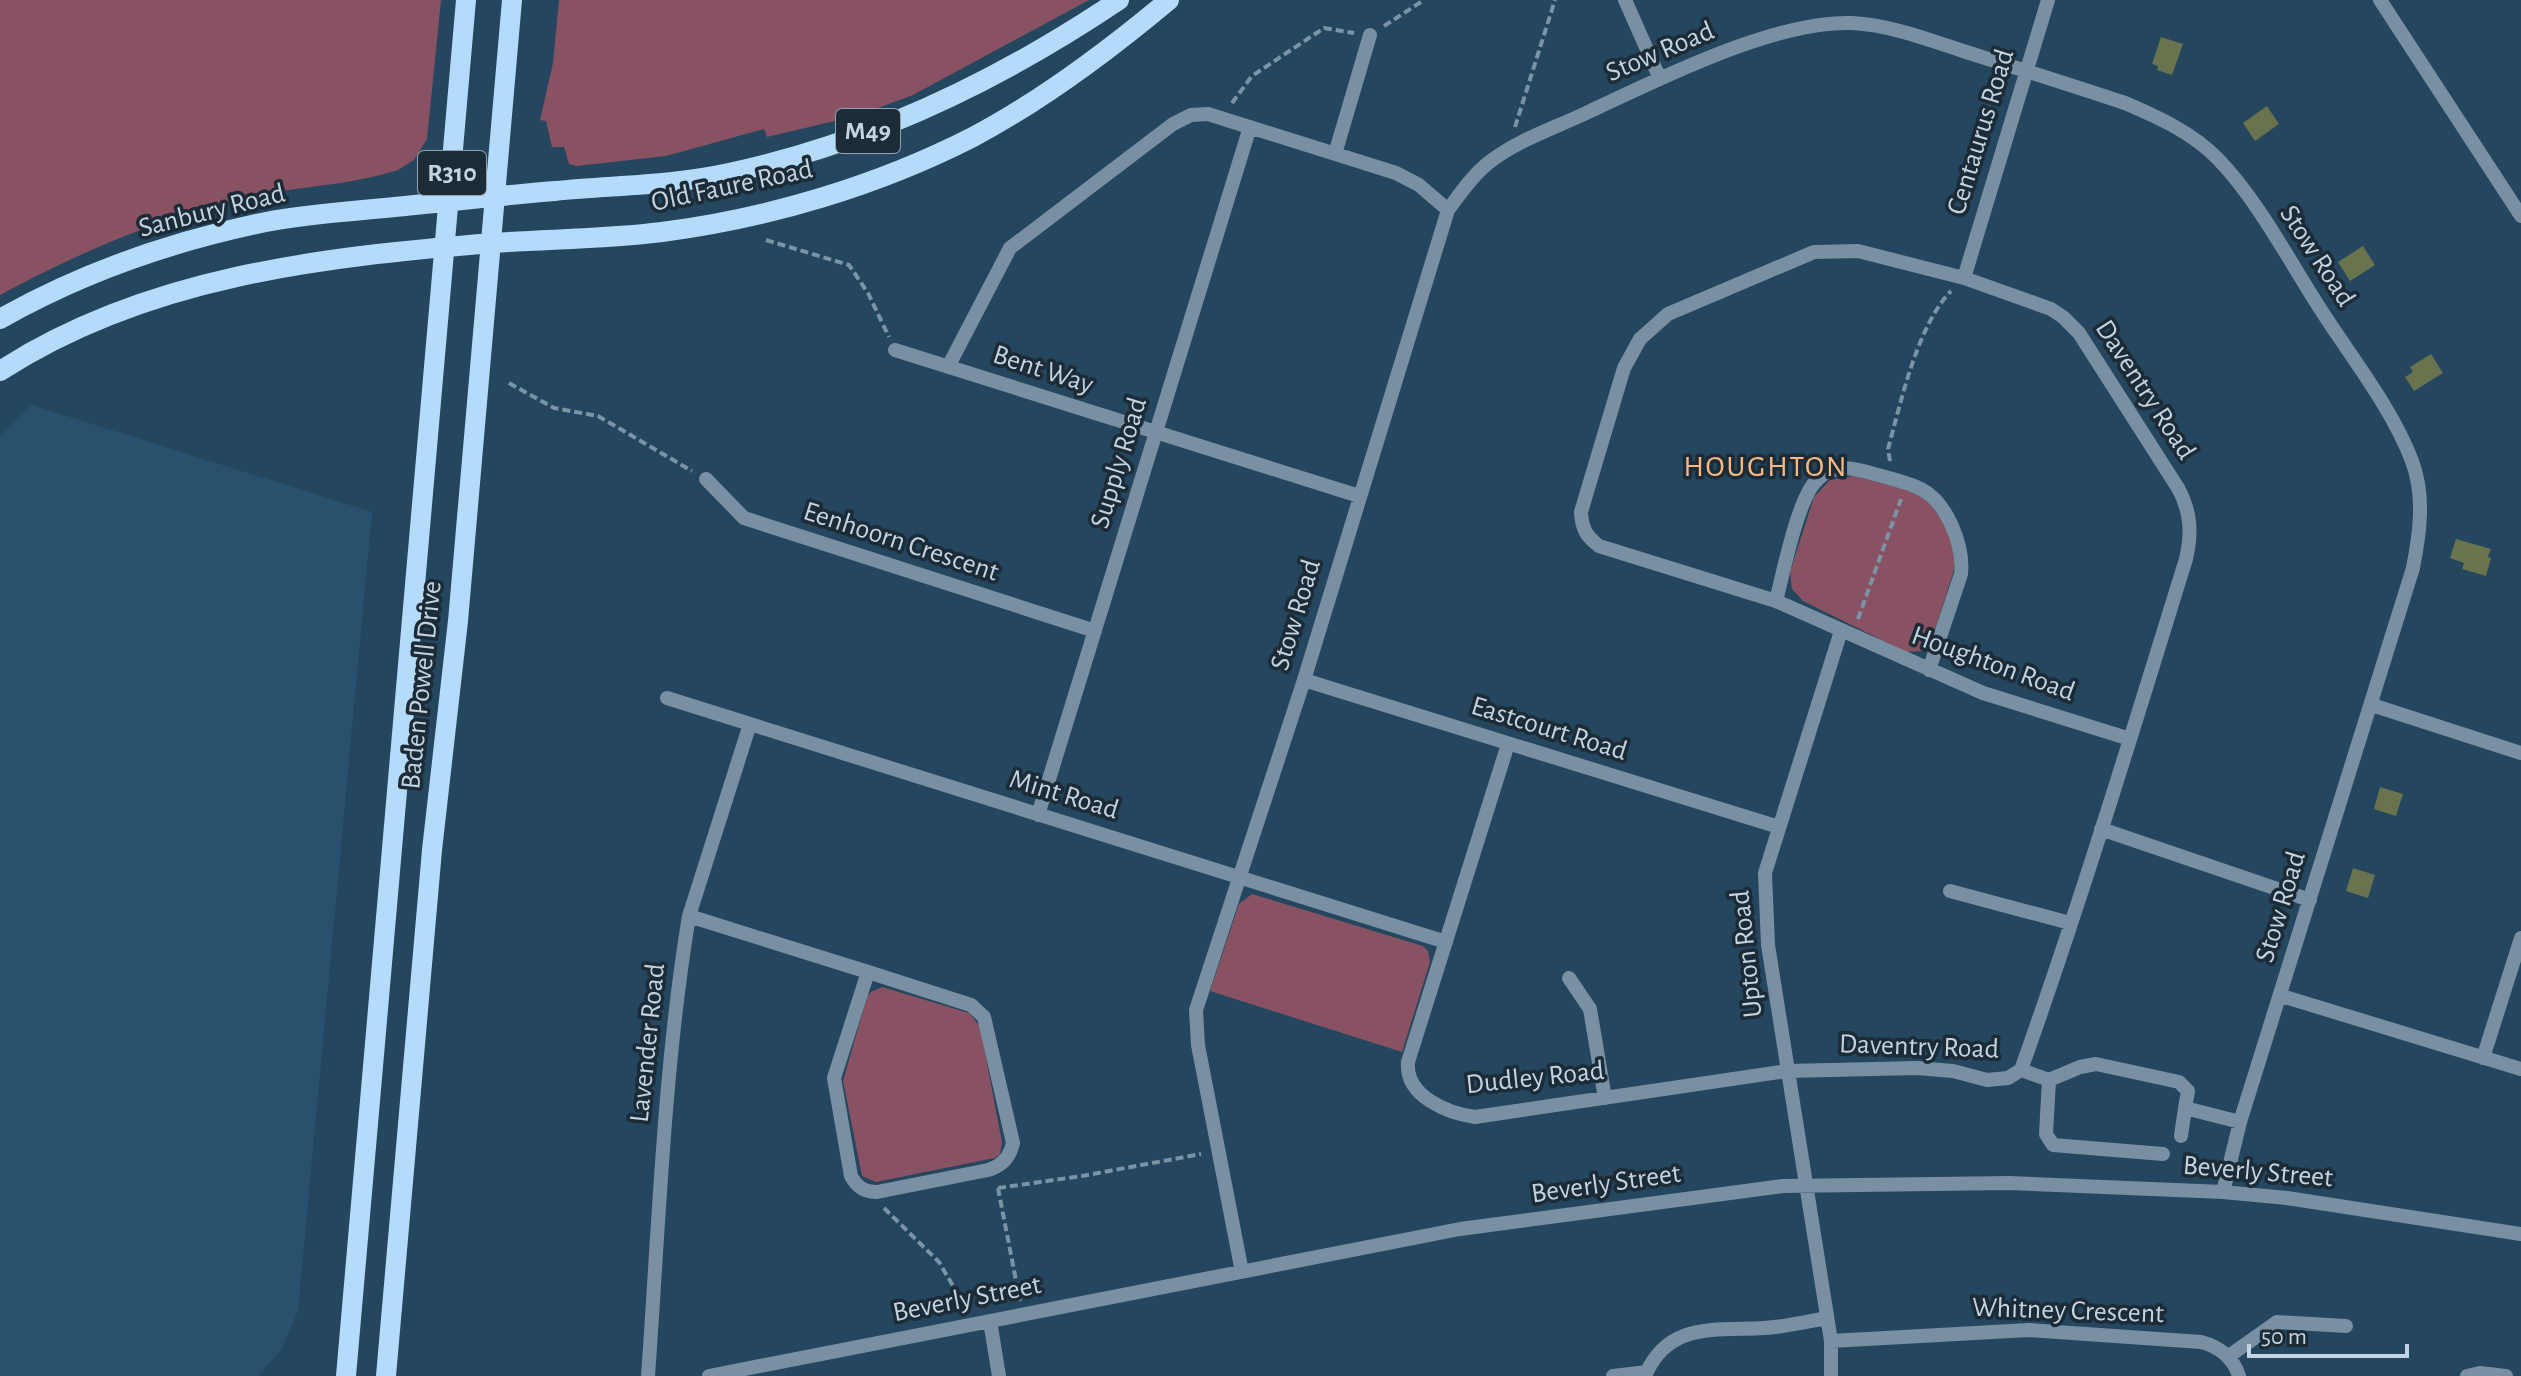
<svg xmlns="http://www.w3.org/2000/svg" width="2521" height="1376" viewBox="0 0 2521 1376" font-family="'Alegreya Sans',sans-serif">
<rect width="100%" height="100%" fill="#24465e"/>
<path fill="#29516e" d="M32,405L372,512L298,1311L281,1350L258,1376H0V437Z"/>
<path fill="#885262" d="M0,0H441L427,139L414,160L398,170C355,184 308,186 264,194C171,213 83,250 0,295Z
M559,0H1089L913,95L856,116L767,137L764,129L666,156L577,166L569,164L564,147H552L546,121L540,120L553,63Z
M1854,476C1875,482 1901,486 1920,496C1941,508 1959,550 1953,573L1932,639L1922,651L1906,652L1803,601L1792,589L1790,572L1814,497L1830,480Z
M1252,894L1423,946L1428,951L1430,962L1402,1052L1210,991L1239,904Z
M882,987L969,1013L979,1025L981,1032L1002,1142L1000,1154L995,1158L876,1182L862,1176L843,1081L867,997L871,992Z"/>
<path fill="#69744e" d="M2161,37L2183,44L2172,75L2157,70L2158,66L2152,64Z
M2267,106L2279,124L2255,141L2243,123Z
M2363,246L2375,265L2350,281L2338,262Z
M2431,354L2443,373L2414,391L2405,377L2413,372L2410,367Z
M2456,539L2491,549L2488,557L2491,558L2486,576L2462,569L2464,563L2450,558Z
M2380,787L2403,794L2396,816L2374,809Z
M2353,868L2375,875L2368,898L2346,891Z"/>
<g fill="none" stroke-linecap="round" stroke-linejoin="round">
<path stroke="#7a93a6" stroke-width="4" stroke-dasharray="8 4" stroke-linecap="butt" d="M1384,26L1424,0
M1232,103L1252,76L1324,28L1354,33
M1515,127L1555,0
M766,240L849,265L868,293L889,337
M509,383L554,408L598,416L692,471
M1890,461L1888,449C1901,402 1917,326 1951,291
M1858,619L1901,499
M998,1188L1082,1176L1201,1154
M998,1188L1020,1301
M884,1208L939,1262L966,1308"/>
<path stroke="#7890a2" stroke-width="14" d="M1625,0L1660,79
M2380,0L2521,216
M1335,154L1370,35
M1964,278L2048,0
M895,350L1359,496
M948,367L1010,248L1173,124L1191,115L1208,114L1396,173L1419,185L1448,210
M706,479L744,518L1095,631
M1776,601C1783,574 1798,497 1817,480C1834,463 1853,468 1874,474C1890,478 1907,482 1921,489C1947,502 1964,546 1961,574L1929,670
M1304,680L1779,827
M667,698L1446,942
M2372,705L2521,753
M1508,744L1408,1062C1405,1096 1447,1113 1475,1117L1787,1071L1917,1068L1953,1071L1987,1080L2008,1078L2021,1070C2081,901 2133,730 2186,559C2192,533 2191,512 2178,488L2079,333L2063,317L2051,309L1964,278L1858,251L1814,252L1668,314L1640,339L1624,368L1581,512C1582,529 1586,536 1599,546L1776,601L1983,693L2130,739
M1038,815L1250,127
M2101,829L2310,900
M1950,891L2070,923
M689,916L868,972
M868,972L971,1005L984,1017L1013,1143C1010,1157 1002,1166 988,1170L877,1192C864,1192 857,1187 851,1176L834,1078Z
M1569,978L1590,1009L1605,1098
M2282,996L2521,1069
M2483,1058L2521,938
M2021,1070L2049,1080L2080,1067L2096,1064L2179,1082L2188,1091L2185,1108L2240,1122
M2049,1080L2046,1134L2053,1145L2163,1154
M2181,1136L2185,1108
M1242,1272L1198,1045L1196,1010L1304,680L1448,210C1460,194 1471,177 1487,164C1515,141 1552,129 1584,114C1655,81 1774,20 1852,23C1890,25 1927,39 1963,51C2017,68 2071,85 2125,103C2158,117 2193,133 2218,159C2257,199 2290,262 2321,310C2351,357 2392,408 2412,461C2425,496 2420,532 2413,568L2240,1122L2223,1192
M990,1321L999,1376
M1831,1341L2029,1330L2201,1342C2220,1347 2233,1357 2239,1376
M2229,1356L2277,1322L2346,1326
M648,1376C659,1223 664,1067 689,916L750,724
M709,1376L1460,1229L1783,1186L2010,1183L2223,1192L2287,1198L2521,1234
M1613,1376L1647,1372
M1645,1376C1668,1321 1717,1331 1764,1328C1785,1327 1806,1322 1827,1318
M1831,1376V1341L1768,945L1765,873L1841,631
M2467,1376L2480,1373L2506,1376"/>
<path stroke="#b4dbf9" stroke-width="20" d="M0,319C83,272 173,241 266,222C312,213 359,211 405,206C455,201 505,195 555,191C615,185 669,186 729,173C871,143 1000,80 1119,0
M0,371C147,276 323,257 493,243C549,239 606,239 662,232C769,218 877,186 973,137C1043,100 1108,51 1169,0
M346,1376L466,0
M386,1376L432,850L458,621L512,0"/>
</g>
<g text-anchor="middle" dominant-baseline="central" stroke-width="7" stroke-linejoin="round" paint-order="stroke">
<g fill="#1c2b36" stroke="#90a1af" stroke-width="2">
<rect x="836" y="109" width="64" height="44" rx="6"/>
<rect x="418" y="151" width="68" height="44" rx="6"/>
</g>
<g font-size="26" font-weight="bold" fill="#c2d4e3">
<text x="868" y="131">M49</text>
<text x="452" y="173">R310</text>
</g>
<g font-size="28" fill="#c2d4e3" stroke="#1c2b36">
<text transform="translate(1660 52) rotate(-23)">Stow Road</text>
<text transform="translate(1981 132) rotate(-73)">Centaurus Road</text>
<text transform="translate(732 186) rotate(-12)">Old Faure Road</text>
<text transform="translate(212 211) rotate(-14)">Sanbury Road</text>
<text transform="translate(2317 256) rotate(57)">Stow Road</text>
<text transform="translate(1043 370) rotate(18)">Bent Way</text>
<text transform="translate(2145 390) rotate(57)">Daventry Road</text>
<text transform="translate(1119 463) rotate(-73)">Supply Road</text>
<text transform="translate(901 542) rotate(18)">Eenhoorn Crescent</text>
<text transform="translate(1296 615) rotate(-73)">Stow Road</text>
<text transform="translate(1993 664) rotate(20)">Houghton Road</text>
<text transform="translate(422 685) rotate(-84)">Baden Powell Drive</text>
<text transform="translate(1549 729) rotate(17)">Eastcourt Road</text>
<text transform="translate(1064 795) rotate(17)">Mint Road</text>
<text transform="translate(2281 907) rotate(-73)">Stow Road</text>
<text transform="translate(1747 954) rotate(-96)">Upton Road</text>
<text transform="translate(648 1043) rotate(-84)">Lavender Road</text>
<text transform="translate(1919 1047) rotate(2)">Daventry Road</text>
<text transform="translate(1535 1078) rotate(-6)">Dudley Road</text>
<text transform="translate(2258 1172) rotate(5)">Beverly Street</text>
<text transform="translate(1606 1184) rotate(-8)">Beverly Street</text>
<text transform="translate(967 1299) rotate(-11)">Beverly Street</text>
<text transform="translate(2068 1311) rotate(2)">Whitney Crescent</text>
</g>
<g font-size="30" letter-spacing="2" fill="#f8ba85" stroke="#1c2b36">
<text x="1766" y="467">HOUGHTON</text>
</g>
</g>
<path d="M2249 1344v12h158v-12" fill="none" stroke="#c2d4e3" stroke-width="4"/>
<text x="2261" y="1344" font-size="24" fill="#c2d4e3" stroke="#1c2b36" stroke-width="6" paint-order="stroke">50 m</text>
</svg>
